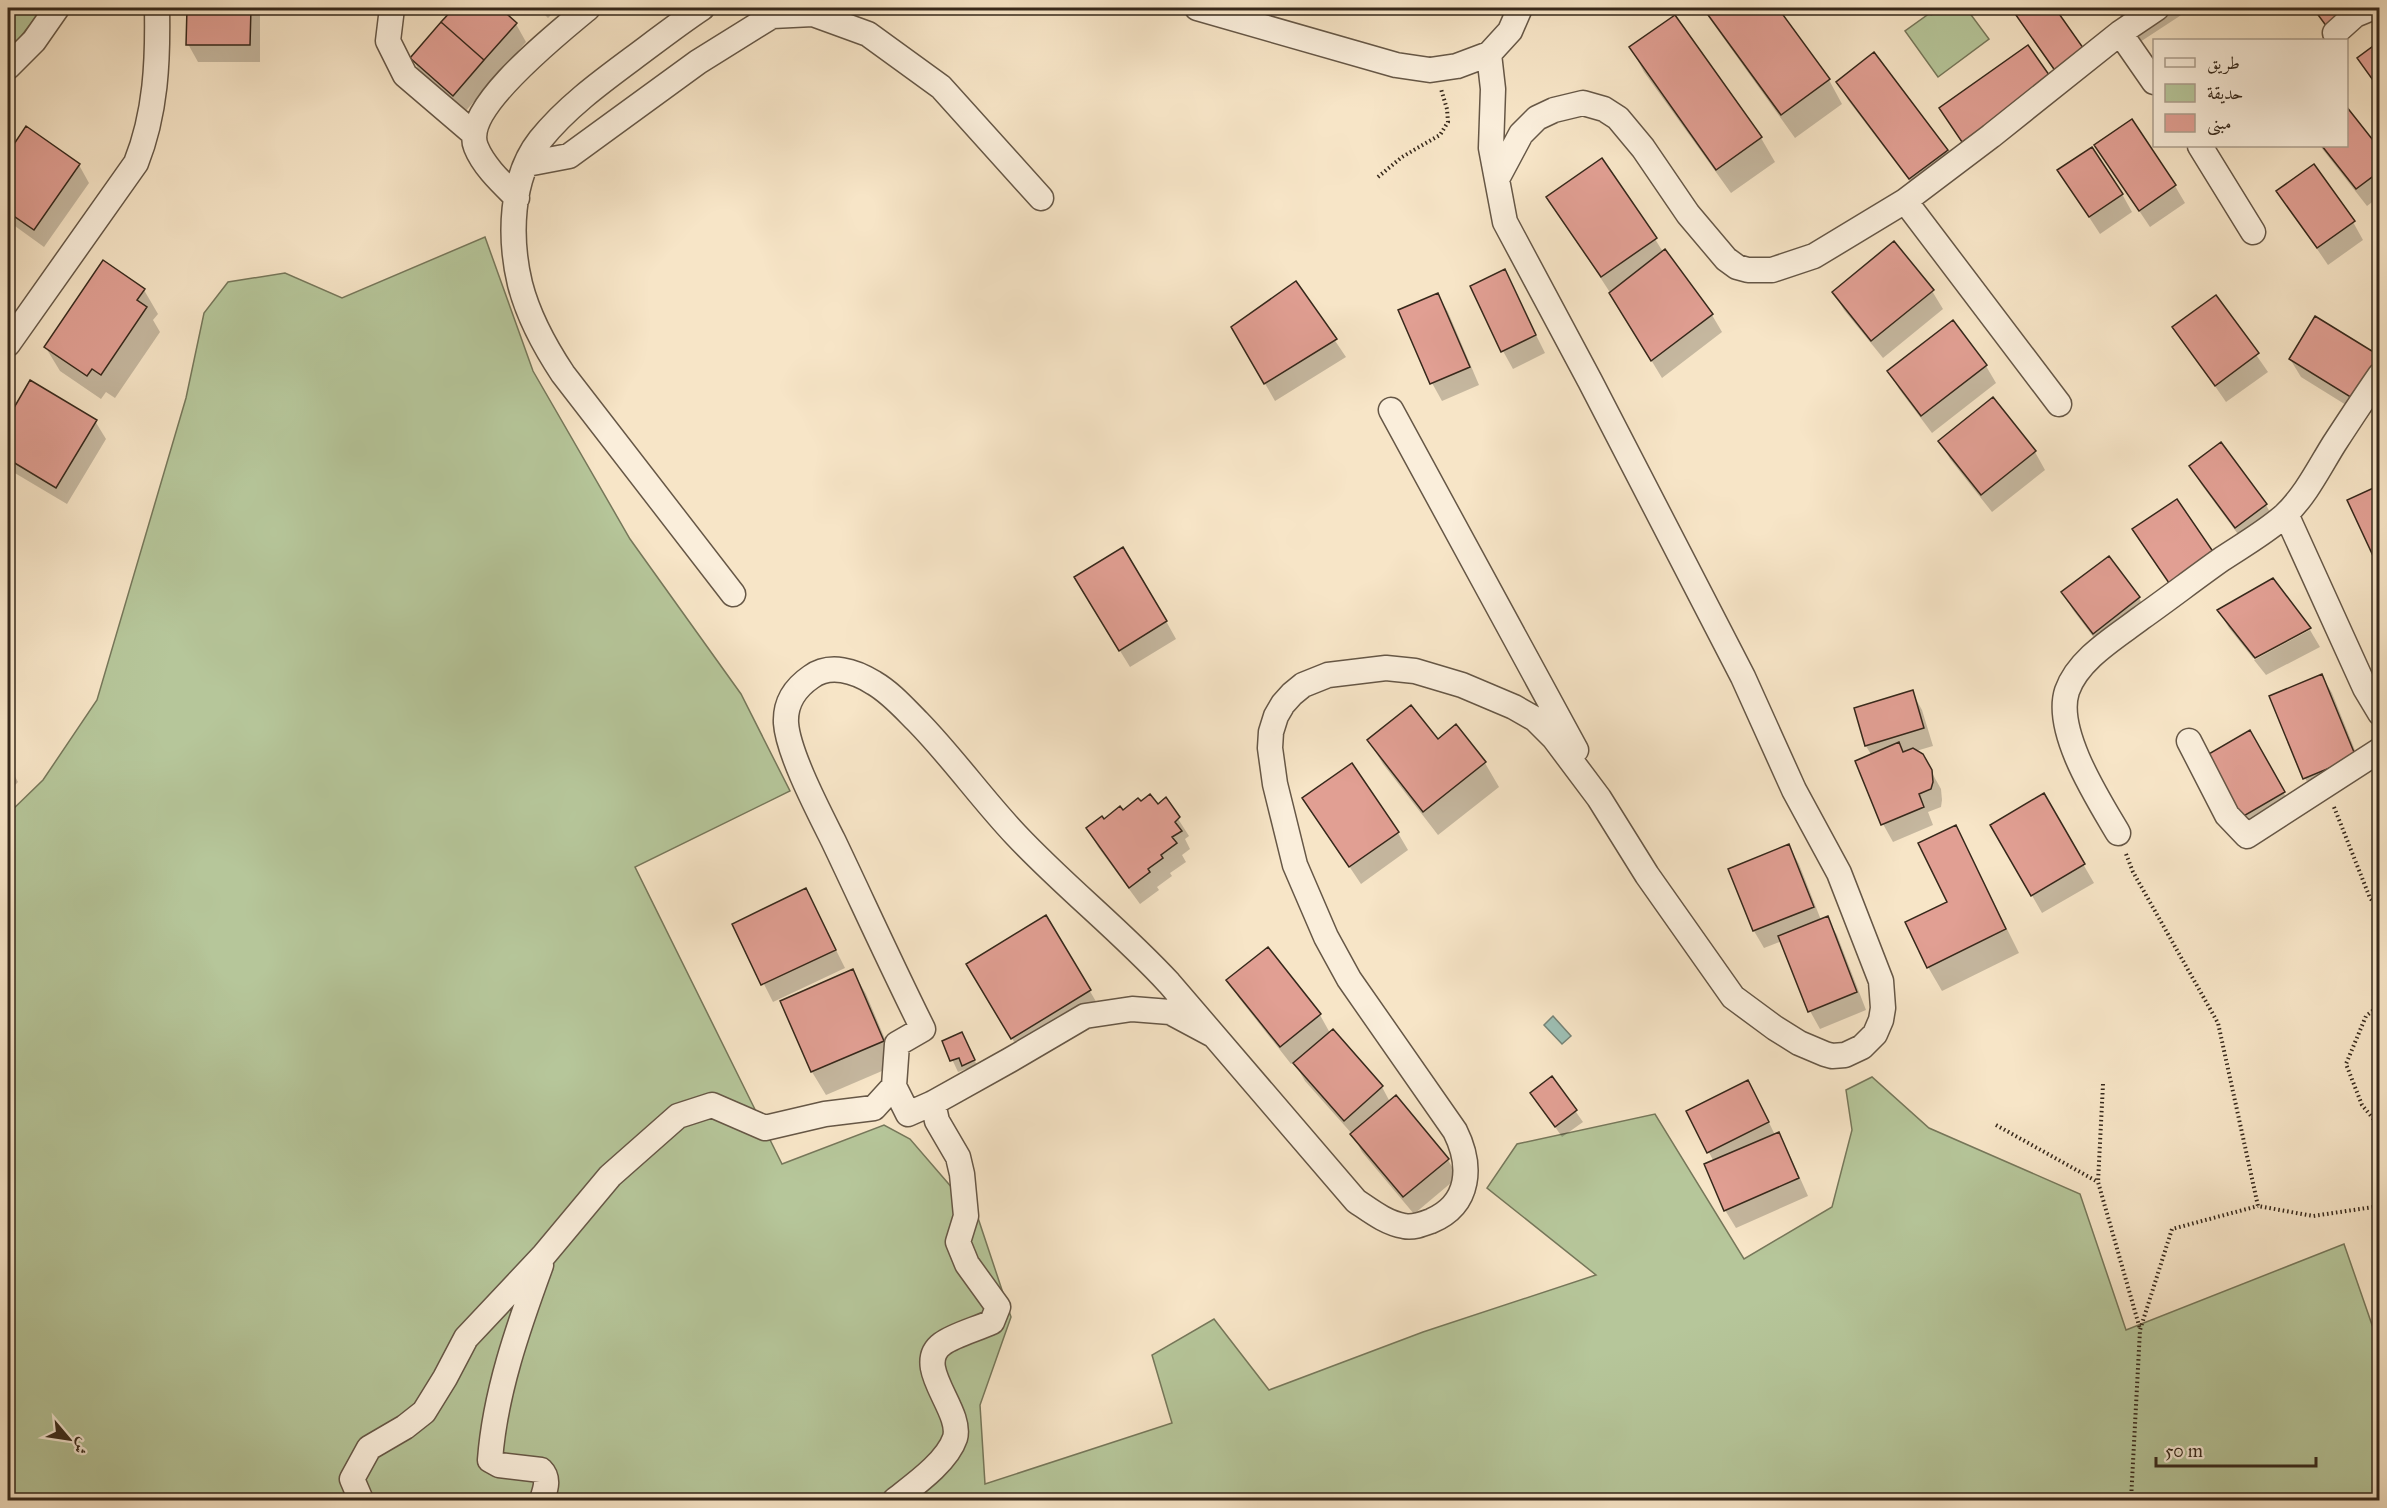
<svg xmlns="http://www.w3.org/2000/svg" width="2387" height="1508" viewBox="0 0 2387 1508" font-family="'IM FELL Great Primer',Amiri,serif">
<rect width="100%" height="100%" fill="#f7e5c7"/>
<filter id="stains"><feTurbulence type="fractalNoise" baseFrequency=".00333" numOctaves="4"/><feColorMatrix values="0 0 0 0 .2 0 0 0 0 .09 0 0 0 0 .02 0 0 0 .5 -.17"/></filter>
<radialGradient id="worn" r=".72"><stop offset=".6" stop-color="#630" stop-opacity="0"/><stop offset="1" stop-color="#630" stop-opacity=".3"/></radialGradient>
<path fill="#b6c69a" stroke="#76775a" stroke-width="1.5" d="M8,8H43L15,44L8,49Z
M1937,8H1966L1989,39L1938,77L1905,31Z
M485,237L533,371L630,539L741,694L790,791L635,867L782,1164L884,1125L910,1139L978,1218L1011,1317L980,1405L985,1484L1172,1423L1152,1355L1214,1319L1269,1390L1423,1332L1596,1275L1487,1188L1517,1144L1655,1114L1744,1259L1832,1207L1852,1130L1846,1090L1872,1077L1929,1128L2080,1194L2126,1330L2344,1244L2379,1345V1500H8V814L43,780L97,700L186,398L204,313L228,282L285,273L342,298Z"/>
<path fill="#9dbfb4" stroke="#748377" stroke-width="1.5" d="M1553,1016L1571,1036L1562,1044L1544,1025Z"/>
<path fill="#0003" d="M8,8H16L8,56Z
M188,8H260V62H198L188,44Z
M456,8H498L516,24L526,42L464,113L422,76L412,58Z
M538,8H558L548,18Z
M1702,8H1776L1829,80L1842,104L1795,138Z
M1925,8H1944L1931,16Z
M2011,8H2053L2095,70L2067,89Z
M2117,8H2192L2140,42Z
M2313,8H2380V14L2342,40H2336Z
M1675,17L1761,138L1775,162L1731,193L1644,72L1631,48Z
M2380,43V91L2359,58Z
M2050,79L2060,97L1974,159L1941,109Z
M1838,82L1946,151L1957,169L1921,196L1848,100Z
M27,128L79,165L89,183L44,247L8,221V156Z
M2320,146H2346L2380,151V196L2367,206Z
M2107,163L2175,186L2185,203L2150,227Z
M2059,171L2122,194L2132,212L2100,234Z
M2278,192L2353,222L2363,240L2328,265Z
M1548,197L1655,239L1663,252L1712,315L1722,332L1662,378L1611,294Z
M1894,244L1932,291L1943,309L1883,358L1844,310L1834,293Z
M1504,271L1545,353L1513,369L1503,351Z
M1296,283L1346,357L1275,401L1233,328Z
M144,290L158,314L153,320L160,332L115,398L106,392L101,399L60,371L46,348Z
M1438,295L1448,312L1479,385L1442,401L1432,383L1400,311Z
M2216,297L2268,372L2226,402L2174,327Z
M2380,358V398L2367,418L2301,377L2290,359Z
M1986,366L1996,383L1932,433L1899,389L1889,371Z
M31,383L95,421L106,439L67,504L8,469V421Z
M1940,441L2035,452L2045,470L1992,512L1950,459Z
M2221,444L2266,505L2276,523L2246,545L2201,484L2191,467Z
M2108,558L2139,598L2149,616L2104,651L2073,610L2063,593Z
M1086,596L1166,621L1176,639L1130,667Z
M2219,611L2309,628L2253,658L2229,628Z
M2310,630L2320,647L2266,675L2254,660Z
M2322,676L2332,693L2365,775L2315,796L2305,778Z
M1912,692L1922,710L1933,746L1916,751L1922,755L1941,789L1942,800L1941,807L1928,812L1933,825L1893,842L1883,824L1872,756L1866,746Z
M1456,726L1485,763L1499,787L1438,835L1383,764L1369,741H1437Z
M2249,732L2294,811L2253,833L2209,755Z
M8,764L18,782L8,793Z
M2043,795L2094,883L2042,913L1992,825Z
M1304,799L1398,833L1408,850L1361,884Z
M1166,800L1189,836L1185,839L1190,849L1182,855L1186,862L1170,873L1172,876L1157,887L1159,890L1140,904L1098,847L1088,829L1123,812L1157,806Z
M1956,827L2019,953L1942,991L1928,967L1949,903Z
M2380,841V857L2374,847Z
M1789,846L1799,864L1821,920L1827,918L1837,935L1866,1010L1820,1029L1810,1011L1782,941L1764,948L1754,931L1730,869Z
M806,890L845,968L773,1002L734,925Z
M1046,917L1104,1015L1026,1062L982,988Z
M1268,949L1320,1015L1330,1033L1382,1087L1390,1102L1448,1160L1458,1177L1414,1214L1362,1152L1353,1135L1305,1081L1294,1062L1291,1064L1239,998L1228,981Z
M852,970L866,994L896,1065L826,1095L812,1072L782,1001Z
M944,1042L968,1046L980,1072L970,1077L966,1069L958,1072Z
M1552,1078L1583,1122L1562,1137L1532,1093Z
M1758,1100L1775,1135L1778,1134L1788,1151L1808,1196L1736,1228L1725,1210L1714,1162L1688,1112Z"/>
<path fill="#e19f93" stroke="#36281b" stroke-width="1.5" d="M187,8H251L250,45H186Z
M454,8H500L517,23L484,60L441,22Z
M1703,8H1778L1830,79L1781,115Z
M2011,8H2055L2086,52L2056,72Z
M2117,8H2143L2125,19Z
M2313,8H2354L2327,27Z
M1675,15L1762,137L1716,170L1629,47Z
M441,22L484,60L453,96L410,58Z
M2380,41V90L2357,58Z
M2028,45L2052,79L1962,142L1939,108Z
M1874,52L1948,150L1909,179L1836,82Z
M2346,106L2380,149V171L2356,189L2322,146H2346Z
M2132,119L2176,185L2139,211L2094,145Z
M26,126L80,164L34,230L8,212V153Z
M2092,147L2123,194L2089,217L2057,170Z
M1602,158L1657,238L1601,277L1546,197Z
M2314,164L2355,221L2317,248L2276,191Z
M1894,241L1934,290L1871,341L1832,292Z
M1665,249L1713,314L1651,361L1609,293Z
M103,260L145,289L137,300L147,307L101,375L92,369L87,376L44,347Z
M1505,269L1536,335L1501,352L1470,286Z
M1296,281L1337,339L1264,384L1231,327Z
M1438,293L1470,367L1430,384L1398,310Z
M2216,295L2259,353L2215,386L2172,327Z
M2315,316L2380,356V364L2357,401L2289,359Z
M1953,320L1987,365L1921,416L1887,371Z
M30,380L97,420L56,488L8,459V418Z
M1993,397L2036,451L1981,495L1938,441Z
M2221,442L2267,504L2235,528L2189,466Z
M2380,485V558L2375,560L2347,500Z
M2177,499L2214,553L2169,583L2132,529Z
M1123,547L1167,621L1119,651L1074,577Z
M2109,556L2140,597L2093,634L2061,592Z
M2273,578L2311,628L2255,658L2217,610Z
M2322,674L2356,757L2303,779L2269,696Z
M1913,690L1924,728L1865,746L1854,708Z
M1411,705L1438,739L1456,724L1486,762L1423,812L1367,740Z
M2250,730L2285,792L2242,817L2207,755Z
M1899,742L1903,752L1913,748L1923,754L1932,770L1933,782L1931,789L1919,794L1924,807L1881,825L1855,761Z
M1352,763L1399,832L1349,867L1302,798Z
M2044,793L2085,864L2031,896L1990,825Z
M1150,794L1158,804L1166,797L1180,817L1175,822L1182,831L1172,837L1177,843L1161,855L1163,858L1148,869L1150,872L1129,888L1086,828L1102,816L1104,819L1120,806L1123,810L1138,798L1141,801Z
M1956,825L2006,929L1927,968L1905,922L1947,902L1918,843Z
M1789,844L1814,907L1753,931L1728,869Z
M806,888L836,950L761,985L732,924Z
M1046,915L1091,990L1011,1039L966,964Z
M1828,916L1857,992L1808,1012L1778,936Z
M1268,947L1321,1014L1280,1047L1226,980Z
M853,969L884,1041L811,1072L780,1001Z
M1333,1029L1383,1086L1344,1121L1293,1063Z
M962,1032L975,1060L962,1066L959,1058L950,1061L942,1041Z
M1552,1076L1577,1110L1555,1127L1530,1093Z
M1748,1080L1769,1122L1707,1153L1686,1111Z
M1396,1095L1449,1159L1403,1197L1350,1134Z
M1779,1132L1799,1178L1724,1211L1704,1164Z"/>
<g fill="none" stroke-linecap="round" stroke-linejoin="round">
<defs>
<path id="minor" d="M392,8L388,41L405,75L474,134
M702,8C681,22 660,38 640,53C605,79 567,106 540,140C510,178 509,238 520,284C528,315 545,347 563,374L733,594
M1197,8L1396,65L1430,70L1457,66L1489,54L1510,31L1520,8
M2120,33L2154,82
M2335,33L2355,15L2372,8
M8,67L34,41L57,8
M2200,146L2253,232
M527,164L569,156L698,62L772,16L813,14L868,34L941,87L1041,198
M1497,179L1521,134L1537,118L1554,110L1583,103L1604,109L1618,118L1643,148L1688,214L1726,259L1737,267L1748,270H1772L1814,256L1905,201L1991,136L2120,33L2157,8
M517,198C503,184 484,167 476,147C460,109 561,31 588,8
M1905,201L2059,404
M8,344L136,163C156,113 158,61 157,8
M1391,410L1576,750
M2286,514L2365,688L2380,713
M2189,741L2227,815L2247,836L2380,750
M2118,833C2098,799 2054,731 2067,691C2078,659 2116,637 2141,618C2168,599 2195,578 2222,559C2243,545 2266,532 2285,515C2306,495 2319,468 2334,444C2349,421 2364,398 2380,375
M1213,1035L1170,1012L1132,1009L1085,1016L1010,1060L933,1103L908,1114L894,1086L897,1044L923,1029C892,967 863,903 833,840C819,812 788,753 786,723C785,703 795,688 811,677C830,663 855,671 874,683C891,693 904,708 918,722C953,758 982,799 1016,835C1065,887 1121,931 1169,983L1356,1201C1371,1211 1386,1223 1404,1226C1413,1228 1423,1224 1431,1221C1471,1204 1472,1165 1455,1131L1349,979L1326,937L1295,865L1275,784L1270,748L1271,732L1276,716L1283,704L1292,694L1303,685L1328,675L1386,668L1415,671L1462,685L1514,707L1535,719L1554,738L1599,798L1647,875L1733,997L1775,1028L1799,1043L1825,1054L1832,1056L1845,1055L1862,1047L1875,1034L1881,1020L1883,1008L1881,981L1839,873L1794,790L1743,677L1590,381L1505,222L1491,148L1493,89L1489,54
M541,1265C518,1328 495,1393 490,1460L499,1465L541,1470C550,1479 545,1490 542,1500
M361,1500L352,1479L369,1448L405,1427L424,1412L445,1378L466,1338L544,1255L610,1176L678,1116L712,1105L765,1128L825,1114L874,1108L894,1086
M895,1500C914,1485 947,1462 955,1438C963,1410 912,1366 942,1344C954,1335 977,1329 992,1322L998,1307L967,1264L958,1242L966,1216L962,1174L958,1157L937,1121L933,1103"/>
</defs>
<use href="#minor" stroke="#665746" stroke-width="27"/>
<path stroke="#36281b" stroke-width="4" stroke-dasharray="1.5 3" stroke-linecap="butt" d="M1378,177L1402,157L1440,135L1448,122L1447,109L1441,89
M2334,807L2370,898L2380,910
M2126,854L2133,872L2218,1023L2258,1206L2313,1216L2380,1206
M2380,1005L2366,1016L2346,1064L2362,1105L2380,1127
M2103,1084L2098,1182L2140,1329
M1996,1125L2098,1182
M2131,1500L2140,1330L2172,1229L2258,1206"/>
<use href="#minor" stroke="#faeedb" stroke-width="24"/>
</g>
<rect width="2387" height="1508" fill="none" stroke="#f7e5c7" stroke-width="30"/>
<rect x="9" y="9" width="2369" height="1490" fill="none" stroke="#36281b" stroke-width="3"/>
<rect x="15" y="15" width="2357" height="1478" fill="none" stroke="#36281b" stroke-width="1.5"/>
<rect x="2153" y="39" width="195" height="108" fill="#faeedb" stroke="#ac9f8e" stroke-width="1.5"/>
<rect x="2165" y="58" width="30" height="9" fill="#faeedb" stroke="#ac9f8e" stroke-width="1.5"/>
<text x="2207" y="69" font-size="18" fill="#36281b">طريق</text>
<rect x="2165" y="84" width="30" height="18" fill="#b6c69a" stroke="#ac9f8e" stroke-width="1.5"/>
<text x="2207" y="99" font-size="18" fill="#36281b">حديقة</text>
<rect x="2165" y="114" width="30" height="18" fill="#e19f93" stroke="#ac9f8e" stroke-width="1.5"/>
<text x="2207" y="129" font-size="18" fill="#36281b">مبنى</text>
<g transform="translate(69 1439) rotate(119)" stroke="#faeedb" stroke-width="4.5" paint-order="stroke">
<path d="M0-4.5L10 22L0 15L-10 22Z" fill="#36281b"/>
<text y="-9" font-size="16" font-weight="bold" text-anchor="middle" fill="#36281b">ش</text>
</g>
<path d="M2156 1457v9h160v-9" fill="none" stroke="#36281b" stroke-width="3"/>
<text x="2165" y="1457" font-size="18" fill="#36281b" stroke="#faeedb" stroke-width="4.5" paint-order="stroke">50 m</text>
<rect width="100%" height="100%" filter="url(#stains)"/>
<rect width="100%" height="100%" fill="url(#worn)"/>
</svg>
